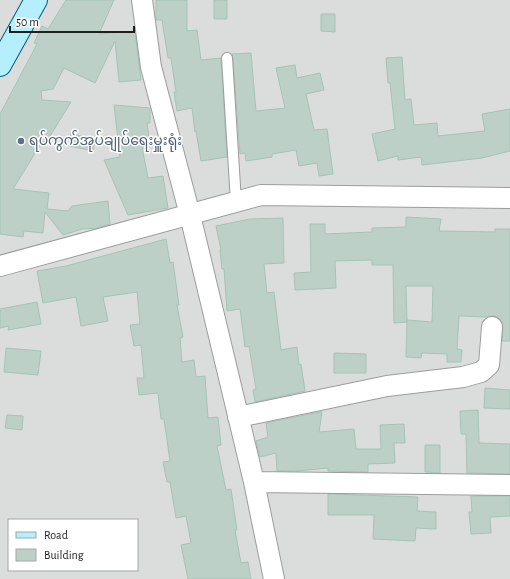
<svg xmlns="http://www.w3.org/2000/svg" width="510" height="579" viewBox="0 0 510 579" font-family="'Alegreya Sans','Noto Sans Myanmar',sans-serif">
<rect width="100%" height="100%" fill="#e4f0ee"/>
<path fill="#dbdddc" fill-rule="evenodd" d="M0,0H510V579H0ZM9,520H137V570H9Z"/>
<path fill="#bdd0c8" stroke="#a5c3b7" d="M66,0H114L99,34L135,31L141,80L119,82L115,41L95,83L64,68L53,89L41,91L42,100L71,102L45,144L42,142L13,189L49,193L47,209L68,211L72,206L108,201L110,224L97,228L82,229L63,235L45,212L43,233L24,231L23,237L0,234V114L37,44L34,43L42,26L48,29Z
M156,0H187V31L197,30L201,60L221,58L227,157L201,161L196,131L195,132L192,108L177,111L174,92H176L171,58H168L162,20H156Z
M214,0H227V19H214Z
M321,14H335V32L321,31Z
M251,53L256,111L285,108L276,68L295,65L297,78L320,73L324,90L306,94L314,130L327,129L333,174L319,176L317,163L299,166L296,150L272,154V157L246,161L245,153L240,154L233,58L232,54Z
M402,57L405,100L411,99L414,125L437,123L438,136L485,131L482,114L510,109V151L482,158L422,165L421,157L398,160V156L378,161L372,134L395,129L390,83H388L386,58Z
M114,105L150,108V123H147L150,146L142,147L148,178L163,176L168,208L128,215L104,160L120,157Z
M71,134L95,139L93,151L69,146Z
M406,217L441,219L439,231L495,232V229H510V341H502L503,328L502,322L498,317L493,316L486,317L459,316L457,349L462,350L461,362H447V354L422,353L421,358L406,357L407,320L432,322L433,286H406L407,322L394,323L393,265H372V260L335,261L336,288L295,290L294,273L311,272L310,224H325V234L372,232V228L406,227Z
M283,218L284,263L264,264L267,293L274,292L281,350L297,347L299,365L301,364L305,391L255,402L253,390L256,389L249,346L245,347L240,309L227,311L224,269H222L220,250H221L216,226L250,219Z
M166,239L170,263L173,262L179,305H177L183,337L180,338L182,362L194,360L196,377L205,376L208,418L218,417L221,445L217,446L226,490L231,489L237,530H235L241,563L248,562L251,579H188L181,545L191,543L186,516L176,518L170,482H167L163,462L170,461L164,419H161L158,393L139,395L137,378H144L141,345L134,346L130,325L140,324L137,292L103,297L108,321L81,326L76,297L43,303L37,271L66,266Z
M37,302L41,324L8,330L9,326L0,328V309Z
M6,348L41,351L38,375L4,372Z
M334,353L366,354V373H334Z
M485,388L510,390V409L484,408Z
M478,410L479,443L510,444V474L467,473L466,434H461L460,411Z
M320,412H322L319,432L354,429L356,449H381L380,425L404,424L405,443H394L395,463L368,464V472L328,471V468L298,471H277L276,453L260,457L256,441L268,437L266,423Z
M7,415L23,416L22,430L5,428Z
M425,445H440V473L425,472Z
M328,494L418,497L417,511L436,512V529L416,528L415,541L373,539L374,515H328Z
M471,496H510V516L490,517L491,533L471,534L469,512H472Z"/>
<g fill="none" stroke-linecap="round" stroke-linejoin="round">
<defs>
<path id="service" d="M227,58L236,202"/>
<path id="minor" d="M142,0L151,67L190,215L254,482L274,579
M0,266L261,195L510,198
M238,417L387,386L463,377L481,372L489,365L492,327
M254,482L510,485"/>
<path id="secondary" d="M0,65L36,0"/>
</defs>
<use href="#service" stroke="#9c9c9c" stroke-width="12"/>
<use href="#minor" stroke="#9c9c9c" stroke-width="22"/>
<use href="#secondary" stroke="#005c7b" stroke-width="24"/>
<use href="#service" stroke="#fff" stroke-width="10"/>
<use href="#minor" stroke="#fff" stroke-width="20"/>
<use href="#secondary" stroke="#b5effd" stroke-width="22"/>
</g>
<circle fill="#5c6f8a" stroke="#fff" stroke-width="1.5" cx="21" cy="141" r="4"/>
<g text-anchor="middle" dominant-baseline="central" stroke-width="3" stroke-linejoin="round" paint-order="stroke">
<g font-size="14" fill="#4e5e75" stroke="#fff" text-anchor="start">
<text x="29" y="141">ရပ်ကွက်အုပ်ချုပ်ရေးမှူးရုံး</text>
</g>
</g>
<rect x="8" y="519" width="130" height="52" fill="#ffffff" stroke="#a5a5a5"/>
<rect x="16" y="532" width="20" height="6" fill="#b5effd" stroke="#a5a5a5"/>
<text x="44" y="539" font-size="12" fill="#1f1f1f">Road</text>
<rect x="16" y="549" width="20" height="12" fill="#bdd0c8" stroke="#a5a5a5"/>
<text x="44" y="559" font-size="12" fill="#1f1f1f">Building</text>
<path d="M10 26v6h124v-6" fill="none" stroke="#1f1f1f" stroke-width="2"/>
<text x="16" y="26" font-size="12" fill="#1f1f1f" stroke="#ffffff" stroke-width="3" paint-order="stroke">50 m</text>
</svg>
